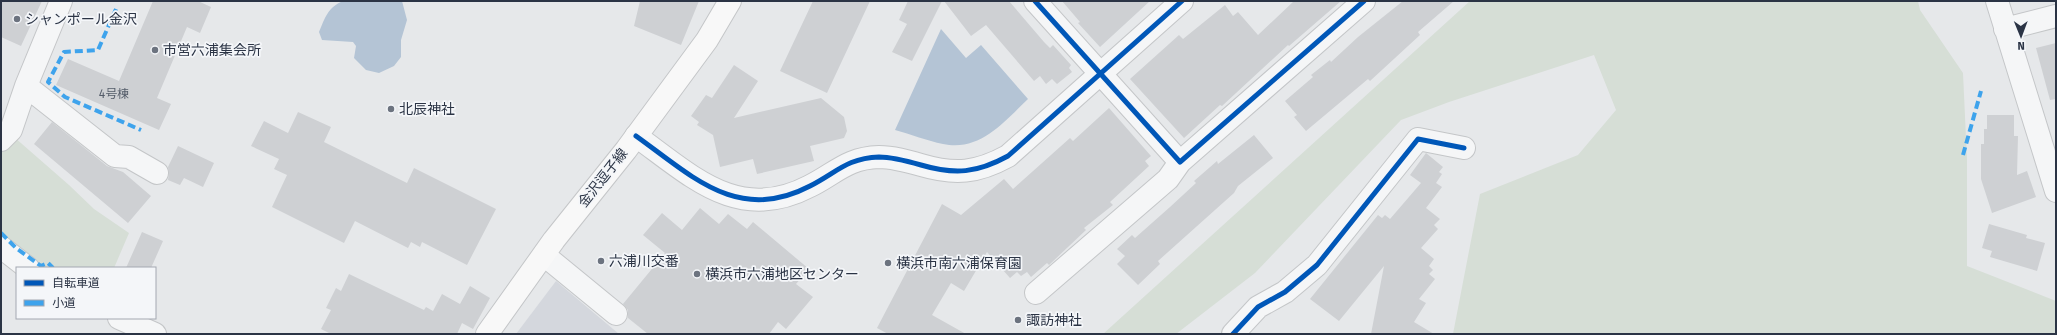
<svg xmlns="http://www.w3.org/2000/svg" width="2057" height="335" viewBox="0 0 2057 335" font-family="'Fira Sans','Noto Sans JP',sans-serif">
<rect width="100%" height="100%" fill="#e6e8ea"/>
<path fill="#d4d7dd" d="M556,281L619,334H516Z"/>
<path fill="#d6ded6" d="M1470,1H1918L1920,10L1963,73L1967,160V266L2056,301V334H1453L1480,194L1578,155L1616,110L1594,55L1449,102L1401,120L1255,273L1176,334H1103Z
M14,137L69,185L94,209L129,233L114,268H39L14,250L1,237V150Z"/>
<path fill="#b4c4d5" d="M343,1H402L407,20L401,40V57L394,66L379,73L366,70L354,58L356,46L353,42L322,40L319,32C325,18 328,7 343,1Z
M941,29L966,58L981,45L1028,99C1004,122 980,152 943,144C927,141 911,134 895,130Z"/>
<path fill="#ced0d3" d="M1,1H42L21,46L1,37Z
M153,1H198L211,7L200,33L187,27L157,98L171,104L159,130L56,85L68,59L119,81Z
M640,1H699L681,45L634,26Z
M813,1H870L827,93L780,71Z
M908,1H942L912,61L892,52L907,24L899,20Z
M944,1H1009L1044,42L1050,48L1053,45L1071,65L1069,68L1072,72L1057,84L1052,79L1046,84L1040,76L1034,81L986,25L971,36Z
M1062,1H1150L1100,47L1078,23L1080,22Z
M1294,1H1341L1289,46L1288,45L1222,106L1220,105L1184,138L1130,79L1179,35L1183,39L1225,5L1233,16L1238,12L1258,35Z
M1403,1H1454L1418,32L1420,35L1370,81L1368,79L1306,131L1294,117L1297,115L1285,101L1313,77L1311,75L1330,60L1331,62L1358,37Z
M2056,43V99L2050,100L2036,48Z
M734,65L758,81L734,118L821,98L844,117L847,131L844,138L810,146L814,161L757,174L753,159L720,167L713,135L697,125L699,122L691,116L706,95L712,98Z
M1109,108L1151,156L1145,161L1149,166L1110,202L1113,205L1084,228L1086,230L1049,265L1047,263L1031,277L1027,272L1021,276L1017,272L1010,278L987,252L964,291L951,283L932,315L966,334H888L877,328L942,204L961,215L1004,179L1013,189L1070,138L1073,141Z
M298,112L331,127L324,142L407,183L414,168L496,209L467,265L422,242L420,247L411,242L408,248L355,221L344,243L272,207L287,175L274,169L279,159L251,146L264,121L288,133Z
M1987,115H2014V136H2018L2017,175L2027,171L2036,197L1992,213L1981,179V144H1984V129H1987Z
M52,122L107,166L123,172L151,196L128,223L34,144Z
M1254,135L1273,158L1238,186L1234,193L1158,261L1160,264L1138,285L1117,264L1125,256L1117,249L1132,235L1135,238L1170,207L1196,183L1194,181L1217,161L1218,164Z
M178,146L214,163L203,187L184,178L180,185L168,180L169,173L168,167Z
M1426,153L1443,167L1439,172L1442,174L1436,183L1442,187L1426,208L1440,219L1434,225L1438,229L1421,248L1434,259L1429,266L1433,270L1429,274L1435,279L1419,299L1426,303L1414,322L1434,334H1371L1384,266L1339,321L1310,299L1378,215L1382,218L1385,215L1390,219L1421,183L1410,175Z
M700,208L719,224L728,214L747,229L753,222L809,269L796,284L813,297L786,329L778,322L769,334H648L628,318V310L623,304L665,253L643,235L662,213L682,230Z
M1989,224L2027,235L2026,238L2045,243L2037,271L1990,257L1992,251L1982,248Z
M142,232L163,241L151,268H126Z
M349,274L424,310L426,307L433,311L442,294L460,304L470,286L490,298L473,329L462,323L457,334H331L321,329L331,310L326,308L336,288L341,291Z"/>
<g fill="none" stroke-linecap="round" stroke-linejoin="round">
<defs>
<path id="minor" d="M1035,1L1180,162L1364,1
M1997,1L2056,191
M2005,29L2056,16
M26,86L115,156L129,157L157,173
M1,140L11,130L26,86L61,1
M1,247L28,268
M544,255L616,314
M1036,293L1168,179L1180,162
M119,318L155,334
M1233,334L1258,307L1285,292L1317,265L1418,139L1464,148"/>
<path id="tertiary" d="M636,136C692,176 738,224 810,186C836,173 847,158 879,157C893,157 907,161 921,165C955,175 977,173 1008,156L1182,1"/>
<path id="secondary" d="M487,334L554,240L626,150L707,40L730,1"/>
</defs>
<use href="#minor" stroke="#c4c6c8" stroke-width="24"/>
<use href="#tertiary" stroke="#c4c6c8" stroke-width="24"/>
<use href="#secondary" stroke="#c4c6c8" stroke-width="24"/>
<use href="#minor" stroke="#f5f6f7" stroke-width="22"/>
<use href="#tertiary" stroke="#f5f6f7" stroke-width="22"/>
<use href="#secondary" stroke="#f8f8f8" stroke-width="22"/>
<path stroke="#3ea3ec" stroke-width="4" stroke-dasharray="8 4" stroke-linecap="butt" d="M116,9L98,50L64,52L48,82L65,97L141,130
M1963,155L1981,91
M1,233L16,248L41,266L48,263L53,268"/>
<defs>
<path id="cycleway" d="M1035,1L1180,162L1364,1
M636,136C692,176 738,224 810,186C836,173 847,158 879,157C893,157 907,161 921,165C955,175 977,173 1008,156L1182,1
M1233,334L1258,307L1285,292L1317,265L1418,139L1464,148"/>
</defs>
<use href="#cycleway" stroke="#f4f6f9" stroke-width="8"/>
<use href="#cycleway" stroke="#0057b8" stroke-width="5"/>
</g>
<g fill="#6c737f" stroke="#f4f6f9" stroke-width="1.5">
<circle cx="17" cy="19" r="4"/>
<circle cx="155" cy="50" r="4"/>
<circle cx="391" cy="109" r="4"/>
<circle cx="601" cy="261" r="4"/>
<circle cx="888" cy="263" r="4"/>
<circle cx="697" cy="274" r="4"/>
<circle cx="1018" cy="320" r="4"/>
</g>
<g text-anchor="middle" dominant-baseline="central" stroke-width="3.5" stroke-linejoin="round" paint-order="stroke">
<g font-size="12" fill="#545c69">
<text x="114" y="94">4号棟</text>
</g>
<g font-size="14" fill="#2b3445" stroke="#f4f6f9" text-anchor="start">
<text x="25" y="19">シャンポール金沢</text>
<text x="163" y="50">市営六浦集会所</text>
<text x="399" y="109">北辰神社</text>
<text x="609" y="261">六浦川交番</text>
<text x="896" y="263">横浜市南六浦保育園</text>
<text x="705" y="274">横浜市六浦地区センター</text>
<text x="1026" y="320">諏訪神社</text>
</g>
<g font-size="14" fill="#2b3445" stroke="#f4f6f9">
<text transform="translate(603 178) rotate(-52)">金沢逗子線</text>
</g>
</g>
<rect width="2057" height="335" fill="none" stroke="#2b3445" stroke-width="4"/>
<rect x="16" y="267" width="140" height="52" fill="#f4f6f9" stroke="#a4a8b1"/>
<rect x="24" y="280" width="20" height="6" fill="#0057b8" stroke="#a4a8b1"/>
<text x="52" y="287" font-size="12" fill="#2b3445">自転車道</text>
<rect x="24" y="300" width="20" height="6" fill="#3ea3ec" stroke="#a4a8b1"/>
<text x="52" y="307" font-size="12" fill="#2b3445">小道</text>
<g transform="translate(2021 36) rotate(179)" stroke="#f4f6f9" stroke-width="3" paint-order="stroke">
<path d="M0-3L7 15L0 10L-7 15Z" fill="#2b3445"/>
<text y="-6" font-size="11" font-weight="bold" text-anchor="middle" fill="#2b3445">N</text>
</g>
</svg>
